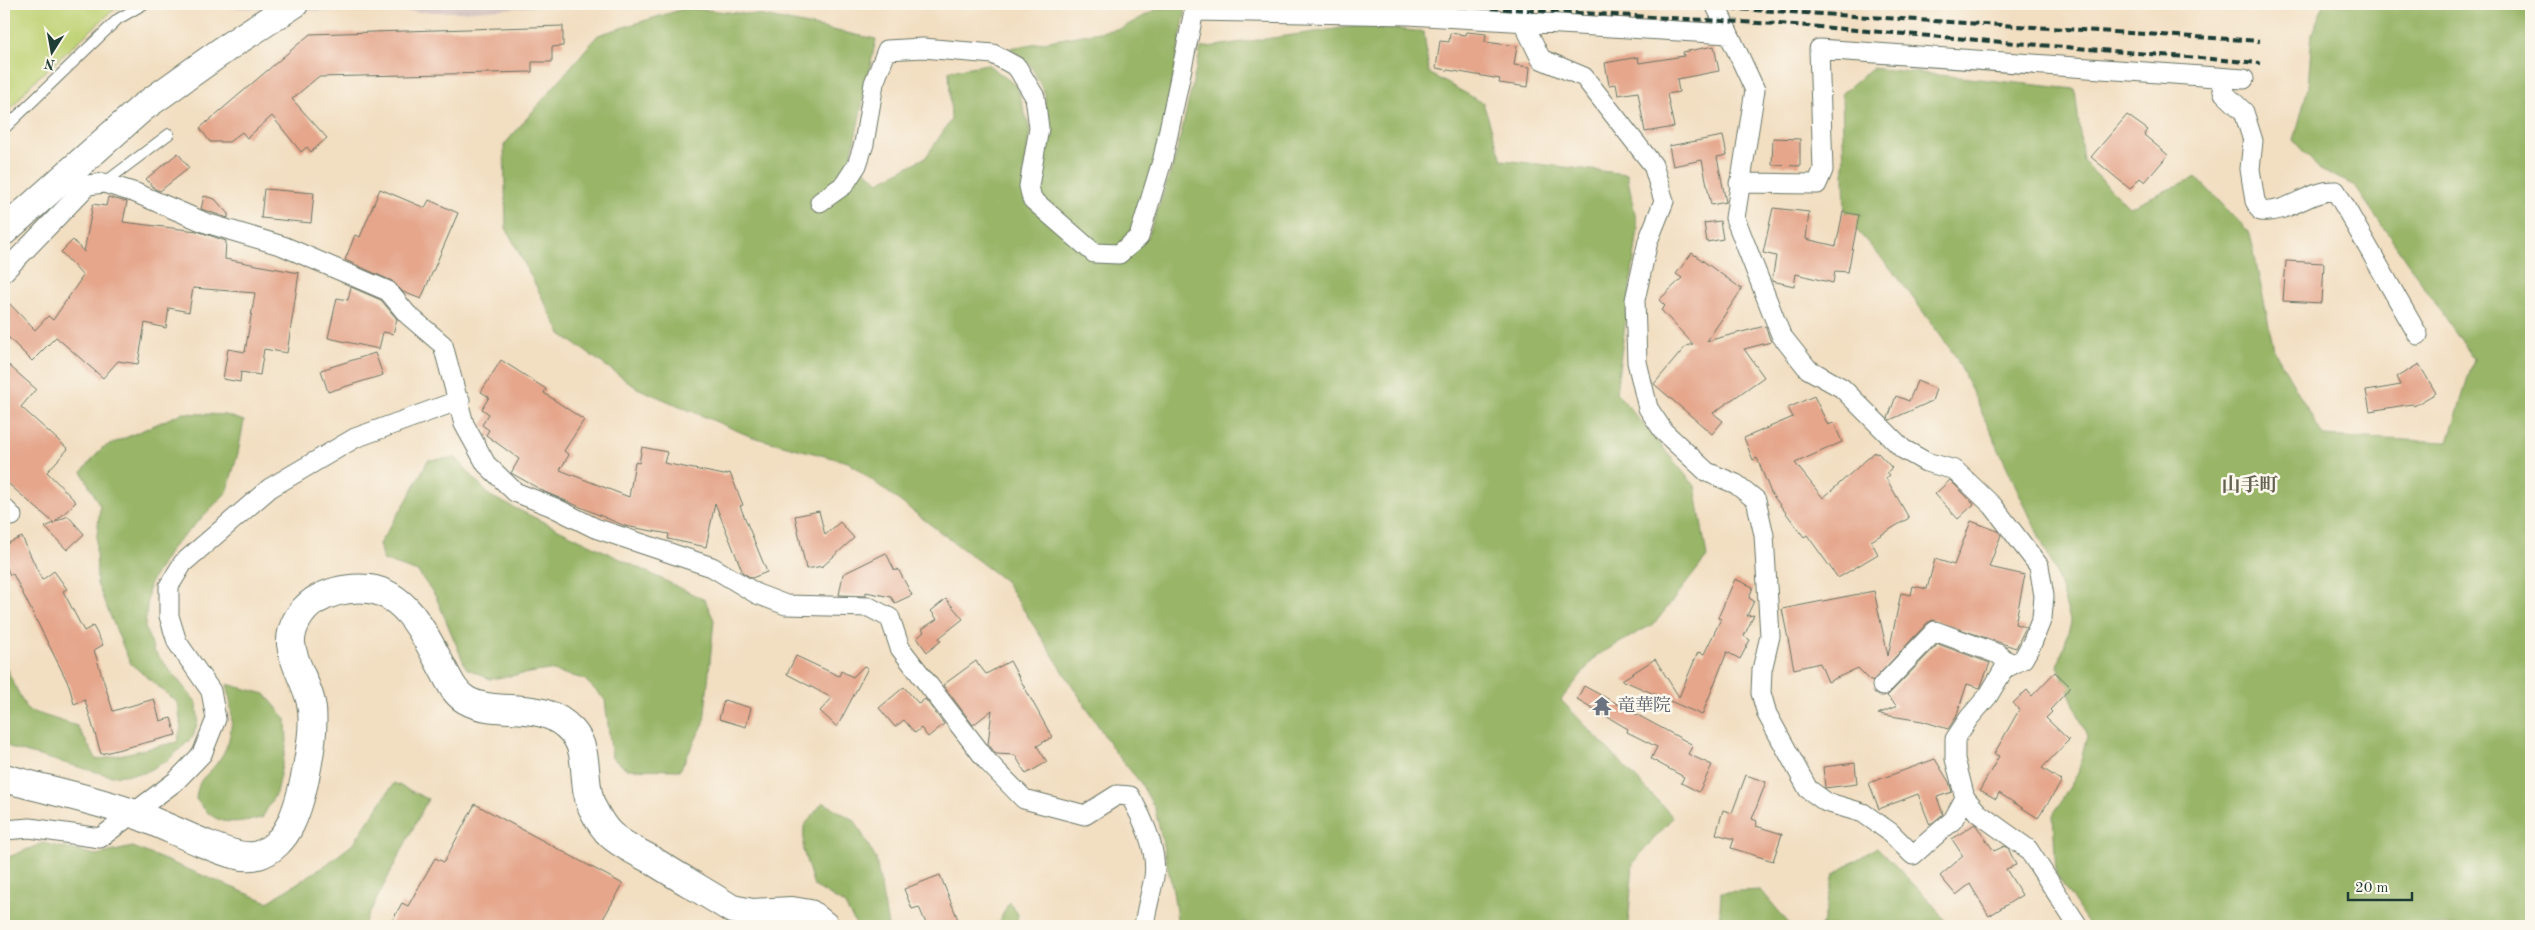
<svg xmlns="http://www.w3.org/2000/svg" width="2535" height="930" viewBox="0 0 2535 930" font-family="'Old Standard TT','Noto Serif JP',serif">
<rect width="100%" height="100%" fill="#fbf7ec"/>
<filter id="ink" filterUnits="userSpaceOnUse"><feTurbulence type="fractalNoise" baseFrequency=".02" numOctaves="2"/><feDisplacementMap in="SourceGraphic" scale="10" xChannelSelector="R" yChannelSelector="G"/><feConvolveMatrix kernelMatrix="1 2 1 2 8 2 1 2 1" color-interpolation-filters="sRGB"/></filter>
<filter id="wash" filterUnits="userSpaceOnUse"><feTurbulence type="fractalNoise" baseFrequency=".0096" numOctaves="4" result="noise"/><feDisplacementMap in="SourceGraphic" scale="20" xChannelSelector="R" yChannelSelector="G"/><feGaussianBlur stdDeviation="1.12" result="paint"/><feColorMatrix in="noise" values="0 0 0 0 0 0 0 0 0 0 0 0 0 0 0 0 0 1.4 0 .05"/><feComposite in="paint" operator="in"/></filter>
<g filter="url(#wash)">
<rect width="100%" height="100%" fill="#f2dec1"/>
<path fill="#d1bfbd" d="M238,4H567L461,12H346L231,8Z"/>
<path fill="#c0d376" stroke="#708855" d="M4,4H125L111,12L30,85L4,118Z"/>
<path fill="#98b567" stroke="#5c794e" d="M2324,4H2531V926H2090L2056,874L2053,815L2078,773L2087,736L2058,666L2071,623L2056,573L1956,357L1897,276L1845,217L1842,93L1872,68L2075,89L2083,161L2129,207L2196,177L2250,233L2274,350L2323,436L2448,442L2474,359L2354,185L2320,170L2294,141L2308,87L2312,33Z
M686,8L759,15L876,39L851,158L879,182L926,157L951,120L949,71L987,64L1017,86L1030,130L1023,177L1091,260L1148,237L1175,159L1201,48L1364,25L1424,32L1429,73L1483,103L1502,160L1627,174L1638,229L1616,392L1695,486L1707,557L1655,623L1596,656L1561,700L1673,817L1633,863L1628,926H1257L1243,922L1238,926H1178L1173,891L1155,809L1140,782L1115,752L1005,581L848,462L752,437L637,388L561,334L506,228L504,145L598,35Z
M1159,8H1186L1159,152L1133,234L1116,247L1098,245L1041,197L1037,185L1045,130V94L1031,66L1010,48L1122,28Z
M182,413L226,415L244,421L238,453L227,492L171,549L149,585L145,627L154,651L197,703L198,720L193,737L168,760L144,773L111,776L14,749L4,744V664L27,710L77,726L97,760L177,742L181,728L178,703L130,663L97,584L96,545L100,506L82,472L102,448Z
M456,458L490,496L705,600L714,620L704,723L680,770L627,769L612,758L605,700L584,679L549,670L490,679L466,668L436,597L418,572L383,560L379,544L407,500L428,460Z
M227,684L265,694L286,719L287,742L276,793L262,818C230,823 217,828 196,799C199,775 204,780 217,763C236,738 233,712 227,684Z
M394,783L428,799L363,926H4V859L43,843L96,855L133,847L268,902L327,864L353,844Z
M823,802L855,821L876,859L888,926H857L844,904L814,886L803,850L804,826Z
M1877,847L1931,902L1949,926H1820L1823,924L1834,874Z
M1761,890L1791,926H1719L1721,892Z
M1009,902L1018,914L1016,926H997Z"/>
<g id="blocks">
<path fill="#e5a68b" d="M563,26V46L552,47V62H532V72L318,77L292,99L327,138L311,152L307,147L301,152L272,116L247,138L242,132L229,142H210L200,128L310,34Z
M1467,32L1486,34L1485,42L1517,46L1514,65L1530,67L1528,87L1499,83L1500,79L1436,68L1440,41L1449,42L1450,33L1466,35Z
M1714,46L1719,71L1677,79L1679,92L1667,94L1674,127L1645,132L1638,92L1618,95L1616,84L1609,85L1605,63L1638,57L1639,63L1684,56L1683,52Z
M2127,115L2148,130L2144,135L2168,155L2145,182L2140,178L2130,189L2091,157Z
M1723,136L1727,155L1717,157L1726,202L1711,205L1702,160L1673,166L1669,146Z
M1773,138L1800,139V166L1772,165Z
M178,153L189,168L160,191L155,189L146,179Z
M264,189L314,193L311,223L261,218Z
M380,189L425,208L429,200L458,213L421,299L403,292L392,281L345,260L355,235L360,237Z
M204,196L215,199L228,214V218L201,209Z
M108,197L127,202L123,222L197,231L226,241L225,259L299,273L287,353L264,349L260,375L241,372L240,382L223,379L228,349L245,352L255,293L193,288L189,312L169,308L166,328L145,323L138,364L118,361L103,378L56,337L32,361L4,333V298L35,330L48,316L53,320L83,276L61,252L73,240L84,252L93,204L106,206Z
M1773,208L1809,212L1806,239L1836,246L1843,212L1859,215L1848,272L1835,271L1833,283L1796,274L1794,286L1772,281L1776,256L1763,253Z
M1720,221L1723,239L1707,242L1704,223Z
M1692,253L1742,289L1707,341L1765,326L1771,342L1744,349L1764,377L1713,413L1723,421L1712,434L1654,384L1686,346L1693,344L1661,310L1665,306L1659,300L1682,278L1676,274Z
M2286,261L2324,263L2322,303L2283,301Z
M351,287L381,300L397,319L393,334L383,332L379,349L328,338L337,298L348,300Z
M375,353L383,375L328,392L321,370Z
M501,360L546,389L544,393L584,420L564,451L569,455L560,470L629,497L635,462L639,463L642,447L667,452L664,463L724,475L730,473L743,505L740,506L767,572L752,578L743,573L715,503L706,547L668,539L669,534L625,526L545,492L511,473L519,459L486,435L489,430L482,425L489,414L482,409L489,397L481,392Z
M4,361L36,389L21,407L68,449L47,472L76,502L55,522L68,516L84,534L67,550L45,527L54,523L4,480Z
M2419,364L2436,393L2414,406L2412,404L2370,411L2366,391L2401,385L2397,377Z
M1917,381L1936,389L1932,401L1890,420L1888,418L1896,396L1909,401Z
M1814,396L1828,425L1834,423L1842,442L1795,463L1823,498L1875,452L1876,454L1878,453L1892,468L1887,472L1890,475L1886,478L1909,518L1871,541L1878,554L1838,578L1807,535L1804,537L1771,493L1757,458L1753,460L1744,438L1793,417L1788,408Z
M1950,480L1974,504L1958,519L1935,494Z
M819,511L825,535L840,522L854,538L823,566L806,569L795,516Z
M1971,521L1998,531L2001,535L1989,567L2025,575L2015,624L2026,627L2016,648L1933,620L1927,623L1872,682L1858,668L1828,682L1820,663L1794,669L1782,609L1874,591L1888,656L1901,593L1911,595L1913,586L1927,589L1935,559L1954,565Z
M22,537L42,580L54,571L67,589L63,591L84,631L93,626L103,645L94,650L113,711L154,699L160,721L171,718L176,735L101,754L85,700L74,704L69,685L13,574L10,575L4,562V545Z
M886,553L895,571L898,569L912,595L895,603L891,597L866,592V596L839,595L843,574Z
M1735,579L1753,587L1749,598L1754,601L1747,616L1754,615L1744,636L1750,640L1740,659L1727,652L1702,715L1622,680L1655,659L1679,697L1698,652L1704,654L1721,619L1718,618Z
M946,599L963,619L939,638L941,641L927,652L917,638L924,632L922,629L937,619L931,611Z
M1938,644L1990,663L1980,688L1967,684L1956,717L1948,729L1922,721L1878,714L1897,706L1887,696Z
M796,656L839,676L841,671L853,677L864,666L868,668L837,727L820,711L832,698L787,674Z
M976,661L986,674L1010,661L1052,737L1037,746L1047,762L1026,774L1015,755L996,754L988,744L992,710L973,725L943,685Z
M2055,672L2071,687L2050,710L2052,712L2046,718L2069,740L2042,768L2062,781L2038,818L1999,793L1996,799L1980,790L1999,756L1994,754L2019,710L2013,703L2027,690L2032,696Z
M1584,686L1693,745L1688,754L1712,765L1699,792L1681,783L1684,777L1651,759L1657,747L1627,732L1628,729L1577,699Z
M904,687L919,704L925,699L944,724L928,737L921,728L915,733L904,720L895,727L879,708Z
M724,700L751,708L746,727L719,719Z
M1935,759L1949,782L1952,792L1937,797L1943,814L1930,825L1918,794L1879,809L1869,783Z
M1855,763L1857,784L1825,788L1823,767Z
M1746,775L1766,782L1752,819L1757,821L1756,826L1782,834L1773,861L1731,848L1734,839L1716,834L1723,810L1732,813Z
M475,804L623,884L599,926H389L402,903L408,906L435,858L444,862Z
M1975,824L1994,851L2005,846L2008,848L2016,865L2006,869L2022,895L1989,916L1970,884L1956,895L1940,876L1963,856L1952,839Z
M940,875L959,922L948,926H927L919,907L912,909L904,889Z"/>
</g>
</g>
<g filter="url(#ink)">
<use href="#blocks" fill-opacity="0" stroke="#697565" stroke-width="1"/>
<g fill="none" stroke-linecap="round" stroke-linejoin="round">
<defs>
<path id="lane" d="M4,129L118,19L144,4
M104,183L169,134"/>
<path id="street" d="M1520,4L1522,20L1541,59L1584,77L1653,165L1664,201L1648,241L1635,300L1637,362L1648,408L1664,432L1707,472L1736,484L1756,500L1764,535L1770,636L1762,670L1761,693L1767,714L1808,789L1826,802L1863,813L1890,832L1913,855L1953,820L1965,798
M1715,4L1755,90L1735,218L1781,335L1808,369L1842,388L1903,449L1926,462L1955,470L1993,506L2039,566L2044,596L2042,618L2032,643L2023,659L2004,669L1988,696L1969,718L1955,739V759L1965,798L1978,813L2028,849L2078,926
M2219,77L2224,93L2244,112L2253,141L2250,169L2255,201L2261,211C2289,214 2308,190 2336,191L2418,335
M1739,183L1817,184L1823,170L1819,49L2244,79
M820,202L844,185L857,165L864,144L874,83L887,50L923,48L993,54L1017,67L1035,97L1039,128L1029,186L1032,199L1094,253L1119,254L1139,237L1163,158L1194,11L1408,15L1729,34
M4,272L88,185L104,183L136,193L206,223L283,246L388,291L407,314L443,345L464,424L486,464L515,492L553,507L595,528L712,567L757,594L786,605L869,607L890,618L900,648L987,761L1024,799L1085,815L1117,795L1130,796C1142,817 1158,851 1154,877C1151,894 1146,909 1144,926
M4,508L12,516
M1882,686L1935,631L1998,654L2012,665
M4,830L30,828L100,838L176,781L202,754L216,719L211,691L177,642L169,616V586L183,563L270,488L355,438L460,400"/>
<path id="secondary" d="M4,231L142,108L229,46L294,4
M4,778C47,790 93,799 135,814C158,823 181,834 203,843C218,849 242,860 258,855C272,851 284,838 290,825C303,799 317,730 311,703C307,683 293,664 291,644C290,627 301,610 314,601C331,591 350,587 369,589C408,594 426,638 443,669C449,680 454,693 466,700C497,718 542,697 572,731C591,752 581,783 592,807C597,817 603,828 611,835C622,845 637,852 650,859C677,876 705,892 732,909L752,913L792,911L810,914L825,926"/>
</defs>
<use href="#lane" stroke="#697565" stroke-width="12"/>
<use href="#street" stroke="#697565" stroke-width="21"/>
<use href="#secondary" stroke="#697565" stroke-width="30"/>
<use href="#lane" stroke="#fff" stroke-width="10"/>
<use href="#street" stroke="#fff" stroke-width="19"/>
<use href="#secondary" stroke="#fff" stroke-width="28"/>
<path stroke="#1f3d34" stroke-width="4" stroke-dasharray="8 4" stroke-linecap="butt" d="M385,4H423
M1419,4L1795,25L2260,63
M1658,4L2260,41"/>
</g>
</g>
<defs>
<symbol id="temple-bare" viewBox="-9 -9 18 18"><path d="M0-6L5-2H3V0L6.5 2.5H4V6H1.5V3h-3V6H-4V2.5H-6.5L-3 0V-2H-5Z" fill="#6b7280" stroke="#fbf7ec" stroke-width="2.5" paint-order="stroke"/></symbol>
</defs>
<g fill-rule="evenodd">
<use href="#temple-bare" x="1588" y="692" width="28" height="28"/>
</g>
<g text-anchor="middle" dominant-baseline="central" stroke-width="5" stroke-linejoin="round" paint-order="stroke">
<g font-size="18" fill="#5b616d" stroke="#fbf7ec" text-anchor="start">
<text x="1617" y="706">竜華院</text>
</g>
<g font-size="19" font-weight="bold" fill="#646252" stroke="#fbf7ec">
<text x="2250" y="486">山手町</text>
</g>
</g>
<rect width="2535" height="930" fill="none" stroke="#fbf7ec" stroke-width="20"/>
<g transform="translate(52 52) rotate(191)" stroke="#fbf7ec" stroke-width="4" paint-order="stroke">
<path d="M0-4L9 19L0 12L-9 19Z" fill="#1f3d34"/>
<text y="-8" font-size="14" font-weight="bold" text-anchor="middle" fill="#1f3d34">N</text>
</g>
<path d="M2348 892v8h64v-8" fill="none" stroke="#1f3d34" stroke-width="2.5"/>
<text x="2355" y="892" font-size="15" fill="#1f3d34" stroke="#fbf7ec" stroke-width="4" paint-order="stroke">20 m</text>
</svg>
